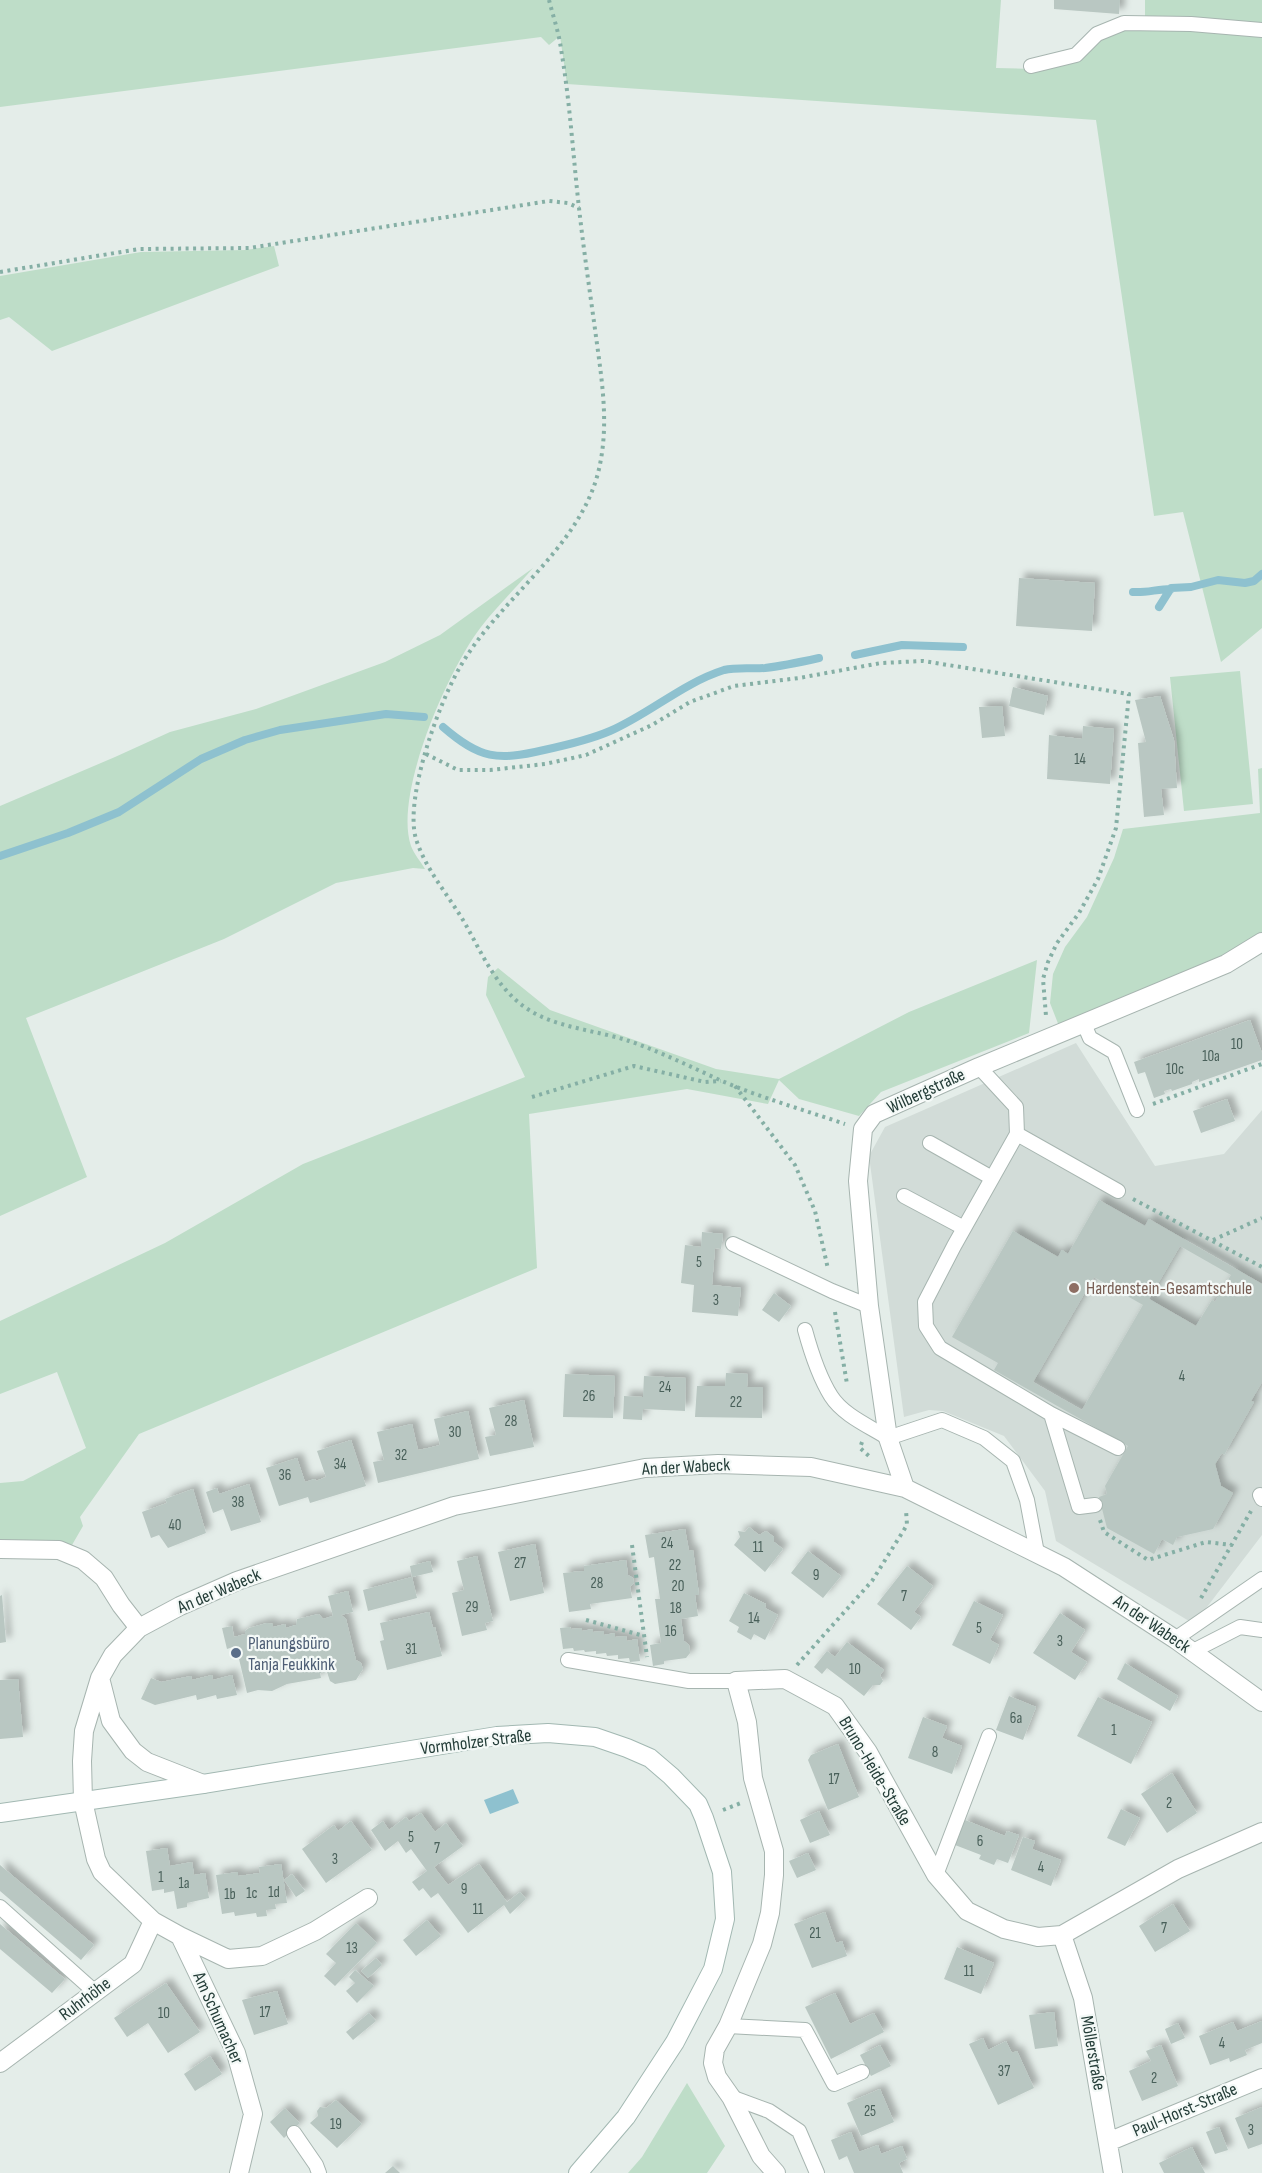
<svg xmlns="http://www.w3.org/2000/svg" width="1262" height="2173" viewBox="0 0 1262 2173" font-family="'Sofia Sans Condensed',sans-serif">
<defs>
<filter id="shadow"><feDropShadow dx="5.5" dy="-5.5" stdDeviation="3" flood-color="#0004"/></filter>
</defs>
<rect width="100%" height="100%" fill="#e4ede9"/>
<path fill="#d2dcd8" d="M1076,1043L1155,1166L1224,1154L1262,1110V1535L1194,1624L1056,1541L1045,1491L1004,1436L943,1411L929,1410L904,1417L869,1156L885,1127Z"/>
<path fill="#beddc8" d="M0,0H1001L996,68L1032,69L1125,27L1262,32V628L1221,662L1183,512L1154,516L1096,120L567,84L560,36L549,45L541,37L0,107Z
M1145,0H1262V25L1145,19Z
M274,246L279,266L52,351L9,317L0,320V276L141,252L246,250Z
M533,568C516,588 497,606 481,627C449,668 393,794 411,846C414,854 421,862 425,869L413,868L336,883L224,939L26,1018L87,1177L0,1216V806L115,757L170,732L256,709L385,662L440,635Z
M1240,671L1253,804L1184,811L1170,677Z
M1262,768V934L1231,953L1059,1026L1050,1003L1053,974L1065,947L1087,917L1114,858L1123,829L1260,813L1258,769Z
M1037,960L1029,1033L881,1092L859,1116L799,1099L779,1080L768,1104L687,1089L529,1114L537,1268L139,1434L80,1517L83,1526L72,1545L0,1542V1483L23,1481L86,1448L57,1372L0,1394V1321L165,1243L303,1164L525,1077L486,995L488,977L498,968L550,1010L716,1069L779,1079L909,1012Z
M687,2083L725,2146L707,2173H628L642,2157Z"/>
<path fill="#8ec1cf" d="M513,1789L519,1803L490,1814L484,1800Z"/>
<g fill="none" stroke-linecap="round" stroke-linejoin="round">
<path stroke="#8ec1cf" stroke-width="8" d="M1133,592C1147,593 1157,589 1171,589
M1159,607L1171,588L1191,587L1218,580L1245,583L1254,581L1262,574
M855,655L902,645L963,647
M443,727C480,759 497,761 544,750C567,745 589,740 610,731C649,714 683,683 724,670C736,667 752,669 765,668C783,666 801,662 819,658
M0,856L68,833L119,812L201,759L245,740L280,730L386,714L424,717"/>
</g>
<path fill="#b9c7c2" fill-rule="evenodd" filter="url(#shadow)" d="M1054,0H1120L1119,14L1054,9Z
M1019,578L1095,583L1092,631L1016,626Z
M1013,687L1048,696L1044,715L1009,706Z
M1160,696L1174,740L1177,788L1161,789L1164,815L1144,817L1138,743L1146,742L1135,700Z
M1002,706L1005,736L982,738L979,707Z
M1083,726L1114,729L1110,784L1047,779L1049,735L1082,739Z
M1250,1020L1262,1053V1060L1199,1082V1079L1192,1082V1084L1172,1091L1171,1089L1164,1091L1165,1094L1154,1098L1145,1072L1138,1074L1134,1062Z
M1227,1099L1235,1121L1201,1133L1193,1111Z
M1099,1200L1145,1226L1149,1219L1262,1284V1382L1251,1401L1254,1402L1224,1455L1222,1453L1215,1464L1221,1486L1233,1493L1213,1529L1177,1537L1173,1545L1162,1539L1154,1554L1107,1528L1099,1497L1107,1494L1105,1486L1128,1446L994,1370L998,1363L952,1337L1013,1231L1058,1257L1062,1250L1068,1254ZM1180,1246L1231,1275L1215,1302L1212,1300L1196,1326L1149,1299ZM1094,1277L1143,1305L1082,1410L1033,1382Z
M702,1232L723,1234L721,1249L715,1248L712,1285L741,1288L738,1316L692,1312L694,1285L681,1283L685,1245L701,1247Z
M774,1293L791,1306L779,1322L762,1310Z
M726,1373L748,1374L747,1387H763L762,1418L695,1417L697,1386H725Z
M565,1374L615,1376L613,1418L563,1417Z
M644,1376L686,1378L685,1411L643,1409L642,1420L623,1419L624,1396L643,1397Z
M524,1400L534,1447L490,1456L485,1437L496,1435L489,1408Z
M468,1411L479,1459L378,1483L373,1462L384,1460L377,1432L412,1424L418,1450L428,1448L440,1445L434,1419Z
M351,1440L366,1486L310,1503L308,1497L279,1506L266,1468L297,1458L305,1482L315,1479L316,1481L326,1477L317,1451Z
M249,1484L261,1522L231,1531L223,1509L213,1513L206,1492L217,1488L219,1494Z
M193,1489L206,1533L168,1548L159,1535L151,1538L142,1512L167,1503L165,1499Z
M749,1527L759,1535L766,1531L774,1537V1542L783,1549L765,1572L734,1545L740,1537L738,1531L745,1532Z
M685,1529L689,1551L693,1550L699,1595H695L698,1616L681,1619L684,1641L689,1645L690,1653L686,1658L664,1661V1664L653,1666L650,1645L661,1643L655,1599H660L654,1557L649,1558L645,1535Z
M535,1544L544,1593L510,1601L498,1552Z
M808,1551L841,1576L823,1598L791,1573Z
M477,1556L493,1621L485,1623L487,1630L462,1636L452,1593L464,1590L457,1561Z
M626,1560L628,1575L633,1578L634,1583L630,1587L632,1598L590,1604L591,1609L569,1612L563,1573L584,1571V1566Z
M430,1561L433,1572L412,1577L417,1598L368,1611L363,1590L412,1577L410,1566Z
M907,1566L933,1586L914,1612L921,1617L911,1630L877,1604Z
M348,1591L353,1612L341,1615L346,1619L356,1660L361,1663L363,1669L356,1680L335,1684L330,1681L327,1672L320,1673L321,1678L287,1684L272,1691L258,1690L247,1693L236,1646L227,1649L222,1628L232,1626L234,1637L245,1634V1631L249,1628L267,1623L273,1624V1627L285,1624L286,1628L296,1625L297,1619L319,1614L323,1619L333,1616L328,1596Z
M744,1593L766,1604L765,1608L778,1615L765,1640L754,1634L751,1640L737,1632L739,1627L729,1621Z
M2,1595L6,1642L0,1643V1596Z
M974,1601L1003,1615L990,1640L999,1645L990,1664L952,1645Z
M429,1612L433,1628L435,1627L442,1656L387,1670L380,1641L384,1640L380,1623Z
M1060,1613L1085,1630L1071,1652L1087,1662L1075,1680L1033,1653Z
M570,1627L571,1629L582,1628V1631L593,1629V1632L604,1631V1635L615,1633V1637L626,1636L627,1641L637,1639L640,1661L630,1662L629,1658L618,1659V1655L607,1656L606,1653L596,1654V1651L585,1652L584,1650L574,1651L573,1648L563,1649L560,1628Z
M847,1642L884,1670L880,1675L883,1681L880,1685H873L864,1696L827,1668L822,1674L814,1667L827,1651L835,1657Z
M1125,1663L1178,1696L1170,1711L1117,1679Z
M212,1675L213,1680L232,1675L237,1695L217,1699L216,1695L197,1700L196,1695L155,1705L141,1699L151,1678L161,1682L191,1676L192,1680Z
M18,1679L23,1737L0,1739V1680Z
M1009,1696L1036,1707L1023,1740L996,1730Z
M1098,1697L1152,1722L1131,1764L1077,1736Z
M923,1717L947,1726L942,1738L962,1746L952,1774L908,1758Z
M838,1744L859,1797L828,1810L808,1760L811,1755Z
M1172,1773L1197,1813L1167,1833L1141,1794Z
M1121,1809L1140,1818L1125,1846L1107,1838Z
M819,1811L830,1835L810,1843L800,1820Z
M421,1813L435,1832L446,1823L463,1846L434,1867L448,1885L479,1864L507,1902L520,1892L526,1899L510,1914L504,1905L468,1933L438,1893L431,1898L423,1888L419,1891L412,1882L427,1871L411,1849L406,1853L398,1841L385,1851L371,1830L383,1821L389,1830L406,1817L409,1821Z
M965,1820L1005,1836L1007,1831L1019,1835L1008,1863L997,1859L994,1865L979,1859L981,1855L955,1845Z
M351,1821L372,1850L326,1883L302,1849L334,1825L338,1831Z
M1023,1837L1035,1841L1032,1849L1061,1860L1051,1886L1011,1870Z
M167,1848L170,1866L192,1862L194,1875L205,1873L209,1898L187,1903V1907L177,1909L174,1891L164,1893V1889L152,1891L146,1851Z
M808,1853L816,1870L797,1878L789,1861Z
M281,1864L287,1903L275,1904L276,1909L266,1910L267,1916L257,1917L256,1913L235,1916L234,1912L222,1914L216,1875L238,1872V1876L260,1873L259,1867Z
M0,1865L94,1945L81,1960L0,1891Z
M292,1874L305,1891L296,1897L284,1880Z
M1173,1904L1190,1931L1155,1952L1139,1926Z
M825,1912L836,1943L842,1941L847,1956L812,1968L794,1924Z
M427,1920L441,1936L416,1956L403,1940Z
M356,1923L377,1943L335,1986L324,1976L336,1963L326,1954Z
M0,1924L65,1979L52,1993L0,1949Z
M957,1947L994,1963L981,1994L944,1979Z
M376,1958L382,1965L368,1978L361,1971Z
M355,1970L374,1986L357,2003L346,1991L355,1983L349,1977Z
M166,1983L200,2032L168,2053L148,2023L127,2037L114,2018Z
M277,1991L288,2024L254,2035L242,2000Z
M835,1993L850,2024L874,2013L884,2032L831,2059L805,2007Z
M1054,2012L1058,2046L1035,2049L1029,2015Z
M369,2013L376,2021L353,2040L346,2032Z
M1262,2021V2043L1245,2050L1247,2055L1230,2062L1229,2058L1210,2065L1199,2036L1233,2022L1237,2031Z
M1178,2023L1185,2038L1171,2044L1165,2029Z
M983,2038L988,2050L1006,2041L1012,2053L1017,2051L1034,2088L998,2105L969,2044Z
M880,2045L891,2066L871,2076L860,2055Z
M1161,2045L1178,2086L1142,2101L1129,2071L1151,2061L1146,2051Z
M210,2056L222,2074L195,2091L184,2074Z
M880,2089L894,2122L861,2136L847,2103Z
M336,2100L362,2124L337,2148L310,2123L318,2116L317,2111L320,2107L326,2108Z
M1262,2107V2144L1248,2149L1235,2118Z
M285,2108L300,2123L284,2138L270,2122Z
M1219,2127L1228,2150L1215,2154L1206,2132Z
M851,2132L859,2152L878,2145L881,2154L902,2146L907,2159L899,2163L903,2173H854L847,2156L839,2160L831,2140Z
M1192,2147L1205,2173H1164L1159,2163Z
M393,2166L400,2173H385Z"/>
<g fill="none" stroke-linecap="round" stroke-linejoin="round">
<defs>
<path id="lane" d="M1031,66L1076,55L1097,34L1124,23L1191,24L1262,30
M1084,1024L1090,1038L1114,1052L1137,1110
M979,1067L1016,1107L1017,1134L1118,1191
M1017,1134L954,1246L925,1302L926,1326L940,1348L1051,1414L1079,1507L1095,1505
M930,1143L992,1178
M904,1196L964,1228
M733,1244L832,1291L869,1306
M805,1330C811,1352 819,1377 831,1396C843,1415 869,1426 888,1438L942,1420L984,1438L1013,1461L1027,1500L1037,1553
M1051,1414L1118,1448
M1260,1495L1262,1499
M1175,1639L1262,1579
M1193,1651L1240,1627L1262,1630
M568,1660L689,1681H736
M936,1875L989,1736
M0,1907L95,1992
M728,2026L805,2030L834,2084L862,2072
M731,2097L769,2111L799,2131L817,2173
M294,2133L316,2165L319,2173"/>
<path id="street" d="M905,1488L888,1438L869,1306L858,1181L863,1129L874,1114L979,1067L1226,964L1262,942
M0,1549L59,1550L83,1560L104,1578L121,1605L139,1628
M100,1678L111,1721L133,1751L147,1762L203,1784
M368,1898L315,1931L262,1956L228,1959L180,1936L153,1921L102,1872L96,1859L83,1801L82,1761L84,1731L100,1678L113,1655L139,1628L180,1606L237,1581L454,1506L645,1468L718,1464L811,1467L905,1488L1064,1567L1175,1639L1262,1702
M1062,1935L1083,1998L1113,2173
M180,1936L236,2053L253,2114L239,2173
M0,2063L133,1964L153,1921
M1108,2142L1262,2078
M776,2173L761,2156L731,2097L717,2077L713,2063L715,2049L728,2026L762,1944L770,1913L774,1875V1851L753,1778L747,1722L736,1681L785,1679L835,1706L868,1752L936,1875L967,1911L1004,1929L1038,1937L1062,1935L1178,1869L1262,1832"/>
<path id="secondary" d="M0,1813L203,1784L497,1736L548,1733L595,1737L627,1748L650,1758L671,1776L698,1804L704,1818L722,1872L725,1919L713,1969L675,2042L626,2117L578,2173"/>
</defs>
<use href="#lane" stroke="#a7b5b0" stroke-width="16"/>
<use href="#street" stroke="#a7b5b0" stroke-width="20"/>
<use href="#secondary" stroke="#a2b8b2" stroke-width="20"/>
<path stroke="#85afa5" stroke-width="4" stroke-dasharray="3 4.5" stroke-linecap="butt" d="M549,0C553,16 559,33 561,49C570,102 573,155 579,208C584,253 591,299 597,344C603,388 609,430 598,473C578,550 498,600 460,667C439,703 404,798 416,839C426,871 451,898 467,927C483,956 497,988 526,1008C555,1028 596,1030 629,1041C661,1052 691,1067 722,1081C762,1098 804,1110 845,1124
M0,272L139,249L249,248L549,201L568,203L579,208
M426,754L458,770H490L545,764L586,755L652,725L690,702L734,686L799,678L881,663L923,661L1129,694L1116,828L1098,879L1079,913L1057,943L1048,962L1043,979L1046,1016
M735,1086L795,1165L815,1211L828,1269
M532,1097L634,1066L705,1082L721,1081
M1153,1104L1262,1064
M1133,1199L1262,1267
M1213,1240L1262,1218
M835,1312L847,1384
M862,1442L860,1448L871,1458
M1100,1520L1104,1532L1148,1560L1206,1542L1232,1545
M632,1545L647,1657
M1201,1598L1251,1511
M586,1620L644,1636
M797,1665L872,1581L907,1525L906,1510
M723,1810L741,1803"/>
<use href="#lane" stroke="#fff" stroke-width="14"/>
<use href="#street" stroke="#fff" stroke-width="18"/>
<use href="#secondary" stroke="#fff" stroke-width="18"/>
</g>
<circle fill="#8d6e63" stroke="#f4f9f7" stroke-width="2" cx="1074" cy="1288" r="6"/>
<circle fill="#5c6f8a" stroke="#f4f9f7" stroke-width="2" cx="236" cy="1653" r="6"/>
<g text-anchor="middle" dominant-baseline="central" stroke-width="4.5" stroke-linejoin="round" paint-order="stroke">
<g font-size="15" fill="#49605a">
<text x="1080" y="759">14</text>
<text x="1237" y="1044">10</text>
<text x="1211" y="1056">10a</text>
<text x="1175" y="1069">10c</text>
<text x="699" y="1262">5</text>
<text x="716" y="1300">3</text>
<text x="1182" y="1376">4</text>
<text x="665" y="1387">24</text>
<text x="589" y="1396">26</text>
<text x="736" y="1402">22</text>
<text x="511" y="1421">28</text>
<text x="455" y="1432">30</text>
<text x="401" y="1455">32</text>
<text x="340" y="1464">34</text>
<text x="285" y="1475">36</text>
<text x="238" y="1502">38</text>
<text x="175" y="1525">40</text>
<text x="667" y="1543">24</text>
<text x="758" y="1547">11</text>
<text x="520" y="1563">27</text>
<text x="675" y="1565">22</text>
<text x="816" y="1575">9</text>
<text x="597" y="1583">28</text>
<text x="678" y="1586">20</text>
<text x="904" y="1596">7</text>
<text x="472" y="1607">29</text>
<text x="676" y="1608">18</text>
<text x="754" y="1618">14</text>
<text x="979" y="1628">5</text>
<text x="671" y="1631">16</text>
<text x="1060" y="1641">3</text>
<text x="411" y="1649">31</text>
<text x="855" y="1669">10</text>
<text x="1016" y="1718">6a</text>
<text x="1114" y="1730">1</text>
<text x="935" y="1752">8</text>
<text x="834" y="1779">17</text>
<text x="1169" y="1803">2</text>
<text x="411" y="1837">5</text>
<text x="980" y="1841">6</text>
<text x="437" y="1848">7</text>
<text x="335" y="1859">3</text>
<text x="1041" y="1867">4</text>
<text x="161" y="1877">1</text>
<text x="184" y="1883">1a</text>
<text x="464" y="1889">9</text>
<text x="274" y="1892">1d</text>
<text x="252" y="1893">1c</text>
<text x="230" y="1894">1b</text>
<text x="478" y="1909">11</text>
<text x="1164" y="1928">7</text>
<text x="815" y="1933">21</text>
<text x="352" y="1948">13</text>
<text x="969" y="1971">11</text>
<text x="265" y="2012">17</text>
<text x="164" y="2013">10</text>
<text x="1222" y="2043">4</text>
<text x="1004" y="2071">37</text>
<text x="1154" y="2078">2</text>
<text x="870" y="2111">25</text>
<text x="336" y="2124">19</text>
<text x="1251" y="2130">3</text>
</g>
<g font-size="18" fill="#243d38" stroke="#f4f9f7">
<text transform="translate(926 1091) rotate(-25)">Wilbergstraße</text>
<text transform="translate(686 1467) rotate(-3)">An der Wabeck</text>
<text transform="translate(219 1591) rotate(-23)">An der Wabeck</text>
<text transform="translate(1152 1624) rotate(34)">An der Wabeck</text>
<text transform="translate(476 1742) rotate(-7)">Vormholzer Straße</text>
<text transform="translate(875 1771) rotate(59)">Bruno-Heide-Straße</text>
<text transform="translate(85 1999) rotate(-37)">Ruhrhöhe</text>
<text transform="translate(218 2018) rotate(66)">Am Schumacher</text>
<text transform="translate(1093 2053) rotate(80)">Möllerstraße</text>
<text transform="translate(1185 2110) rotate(-23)">Paul-Horst-Straße</text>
</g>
<g font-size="18" fill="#785e54" stroke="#f4f9f7" text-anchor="start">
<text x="1086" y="1288">Hardenstein-Gesamtschule</text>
</g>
<g font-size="18" fill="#4e5e75" stroke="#f4f9f7" text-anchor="start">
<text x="248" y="1643">Planungsbüro<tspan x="248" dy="21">Tanja Feukkink</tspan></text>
</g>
</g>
</svg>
